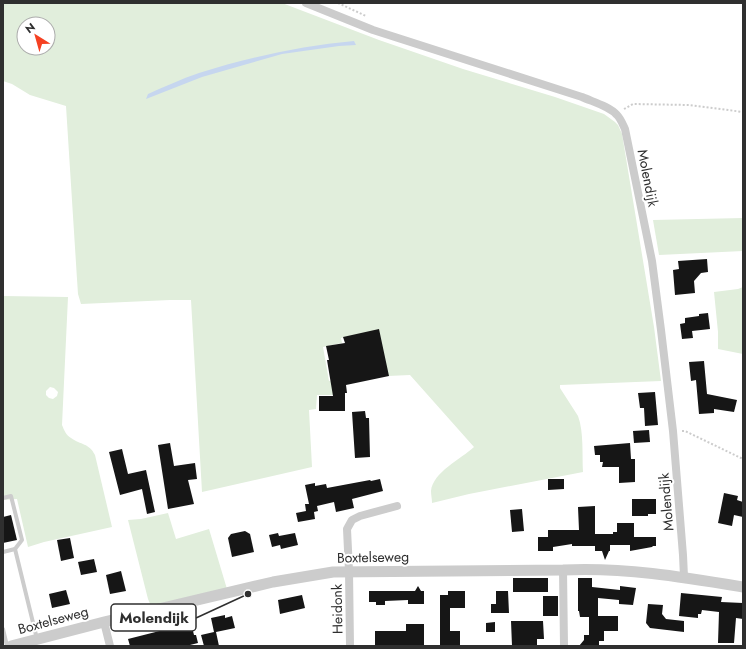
<svg xmlns="http://www.w3.org/2000/svg" width="746" height="649" font-family="Jost,sans-serif">
	<style>
		.green { fill: #e1eedc; fill-rule: evenodd }
		.water { fill: #c6d6ef }
		.building { fill: #161616 }
		.lines { fill: none; stroke-linecap: round; stroke-linejoin: round }
		.path { stroke: #ccc; stroke-width: 2; stroke-dasharray: 2 2; stroke-linecap: butt }
		.service { stroke: #ccc; stroke-width: 4 }
		.minor { stroke: #ccc; stroke-width: 8 }
		.tertiary { stroke: #ccc; stroke-width: 11 }
		.labels { text-anchor: middle; dominant-baseline: central; stroke-width: 4; stroke-linejoin: round; paint-order: stroke }
		.street-label { font-size: 14px; fill: #2f2f2f; stroke: #fff }
		.leader { fill: none; stroke: #2f2f2f; stroke-width: 1.5 }
		.callout-dot { fill: #2f2f2f; stroke: #fff; stroke-width: 1.5 }
		.callout { fill: #fff; stroke: #2f2f2f; stroke-width: 1.5 }
		.callout-label { font-size: 15px; text-anchor: middle; font-weight: bold; fill: #2f2f2f }
	</style>
	<rect width="100%" height="100%" fill="#fff"/>
	<g class="green">
		<path d="M3,3H282L379,40L463,69L555,97L604,114L615,122L618,125L622,134L654,327L661,381L560,385V388L578,416C584,432 582,456 583,472L469,494L432,503C432,499 431,495 431,491C433,472 461,459 474,447L410,375L388,376L349,336L341,338L342,343L323,347L329,381L335,380L334,395H317L316,409L309,410L312,467L202,492L191,300H170L81,304L78,294L77,279L66,106L30,95L12,84L3,81ZM24,24H48V48H24Z"/>
		<path d="M743,218V251L659,255L653,220Z"/>
		<path d="M743,287V354L718,349V332L714,292L738,289Z"/>
		<path d="M3,296L68,297L62,425C64,430 66,435 71,438C81,445 89,443 95,455L112,527L44,542L28,547L17,499L3,500ZM50,387L54,388L58,392L57,396L53,399L49,398L46,395V391Z"/>
		<path d="M168,513L176,539L209,529L227,589L151,606L148,599L128,520L141,519Z"/>
	</g>
	<path class="water" d="M354,41L356,45L339,46L282,54L202,77L146,99L148,94C164,87 181,79 199,73C249,57 301,46 354,41Z"/>
	<g class="building">
		<path d="M707,259L708,272L701,273L694,281L695,293L675,295L673,270L679,269L678,261Z"/>
		<path d="M708,313L710,329L692,331L693,338L682,339L680,324L685,323V318L699,316V314Z"/>
		<path d="M379,329L389,376L346,385L347,393H345V411H319V396H333L327,360H329L326,346L345,343L343,337Z"/>
		<path d="M704,361L707,394L737,400L734,412L714,409V413L699,414L696,380L691,381L689,362Z"/>
		<path d="M655,392L658,425L645,426L644,408H640L638,393Z"/>
		<path d="M365,411L366,418H369L370,457L355,458L352,412Z"/>
		<path d="M649,430L650,442L634,443L633,431Z"/>
		<path d="M170,443L174,466L195,463L197,479L188,480L194,504L168,509L158,445Z"/>
		<path d="M630,443L631,459H635V482L619,483V467H602L603,462H600V455H595L594,446Z"/>
		<path d="M122,449L128,474L146,470L155,512L147,514L142,489L120,495L109,452Z"/>
		<path d="M380,479L383,491L352,499L354,508L336,512L334,502L317,506L318,511L314,512L315,519L298,522L296,513L306,511L305,504H309L305,485L315,483V486L326,484L327,488L370,480L371,481Z"/>
		<path d="M548,479H564V489L548,490Z"/>
		<path d="M724,493L738,496L737,500L743,502V517L734,515L732,526L718,523Z"/>
		<path d="M632,499H656V514H648V516H632Z"/>
		<path d="M595,506V534H613V532H617V523H634V537H656V546H653L652,547L630,551V545H610V551H609L605,560L602,551H595V546H572V544L553,547V551H538V537H548V530H579L578,507Z"/>
		<path d="M522,509L524,531L512,532L510,510Z"/>
		<path d="M11,515L17,540L3,543V517Z"/>
		<path d="M245,531L250,534L254,552L232,557L228,538L231,534Z"/>
		<path d="M278,533L279,536L295,533L298,545L281,549L280,545L272,547L269,535Z"/>
		<path d="M70,538L74,558L61,561L57,540Z"/>
		<path d="M94,559L97,572L81,575L78,562Z"/>
		<path d="M121,571L126,591L110,594L106,575Z"/>
		<rect x="513" y="578" width="35" height="14"/>
		<path d="M578,578H592V587L620,590V586L636,588L633,605L619,604V600L598,598V616H618V631H604V641H599V646H579L584,640V635H589V617H580L579,611H578Z"/>
		<path d="M418,586L421,591H424V604H408V600L385,601V605H376V602H369V591H415Z"/>
		<path d="M66,590L70,604L52,608L49,594Z"/>
		<path d="M448,591H465V608H450V631H460V646H440V595H448Z"/>
		<path d="M496,591H508L509,613H491V604H496Z"/>
		<path d="M681,593L722,597L721,602L743,603V619L736,618L734,643H718L719,612L702,610L701,614H698V618L679,616Z"/>
		<path d="M302,595L305,608L280,614L278,600Z"/>
		<rect x="543" y="596" width="15" height="20"/>
		<path d="M648,604L663,605L662,614L666,619L684,621V632L650,628L646,623Z"/>
		<path d="M225,615V618L232,616L235,628L216,632L219,646H204L201,635L214,632L211,618Z"/>
		<path d="M511,621H543L544,639H537V646H512Z"/>
		<path d="M495,622V632H486V623Z"/>
		<path d="M191,623L194,635H196L198,643L186,646H130L128,639Z"/>
		<path d="M406,624H424V646H375V631H406Z"/>
	</g>
	<g class="lines">
		<g class="path">
			<path d="M338,3L366,16"/>
			<path d="M624,109L633,104L689,105L743,112"/>
			<path d="M682,431H685L743,459"/>
		</g>
		<g class="service">
			<path d="M3,498L11,496L22,540L15,549"/>
			<path d="M3,552L15,549L37,639"/>
			<path d="M3,629L7,646"/>
		</g>
		<g class="minor">
			<path d="M306,3L373,30L582,97C593,102 609,106 617,115C621,119 623,125 625,129L652,261L661,330L673,431L683,555L684,577"/>
			<path d="M563,570L564,646"/>
			<path d="M104,622L110,646"/>
			<path d="M350,646L349,571L347,529L352,520L360,516L397,506"/>
		</g>
		<path class="tertiary" d="M11,646L104,622L273,582L333,572L563,570C624,567 683,577 743,587"/>
	</g>
	<g class="labels">
		<g class="street-label">
			<text transform="translate(648 178) rotate(79)">Molendijk</text>
			<text transform="translate(666 502) rotate(-95)">Molendijk</text>
			<text transform="translate(373 557) rotate(-1)">Boxtelseweg</text>
			<text transform="translate(337 609) rotate(-91)">Heidonk</text>
			<text transform="translate(53 620) rotate(-15)">Boxtelseweg</text>
		</g>
	</g>
	<path class="leader" d="M248 594L196 618"/>
	<circle class="callout-dot" cx="248" cy="594" r="4"/>
	<rect class="callout" x="111" y="604" width="85" height="27" rx="4"/>
	<g class="callout-label">
		<text x="154" y="623">Molendijk</text>
	</g>
	<rect width="746" height="649" fill="none" stroke="#2f2f2f" stroke-width="8"/>
	<g transform="translate(36 36) rotate(323)"><circle r="19" fill="#ffffff" stroke="#acacac"/>
	<path d="M0-3L7 15L0 10L-7 15Z" fill="#f54122"/>
	<text y="-6" font-size="11" font-weight="bold" text-anchor="middle" fill="#2f2f2f">N</text>
	</g>
</svg>
